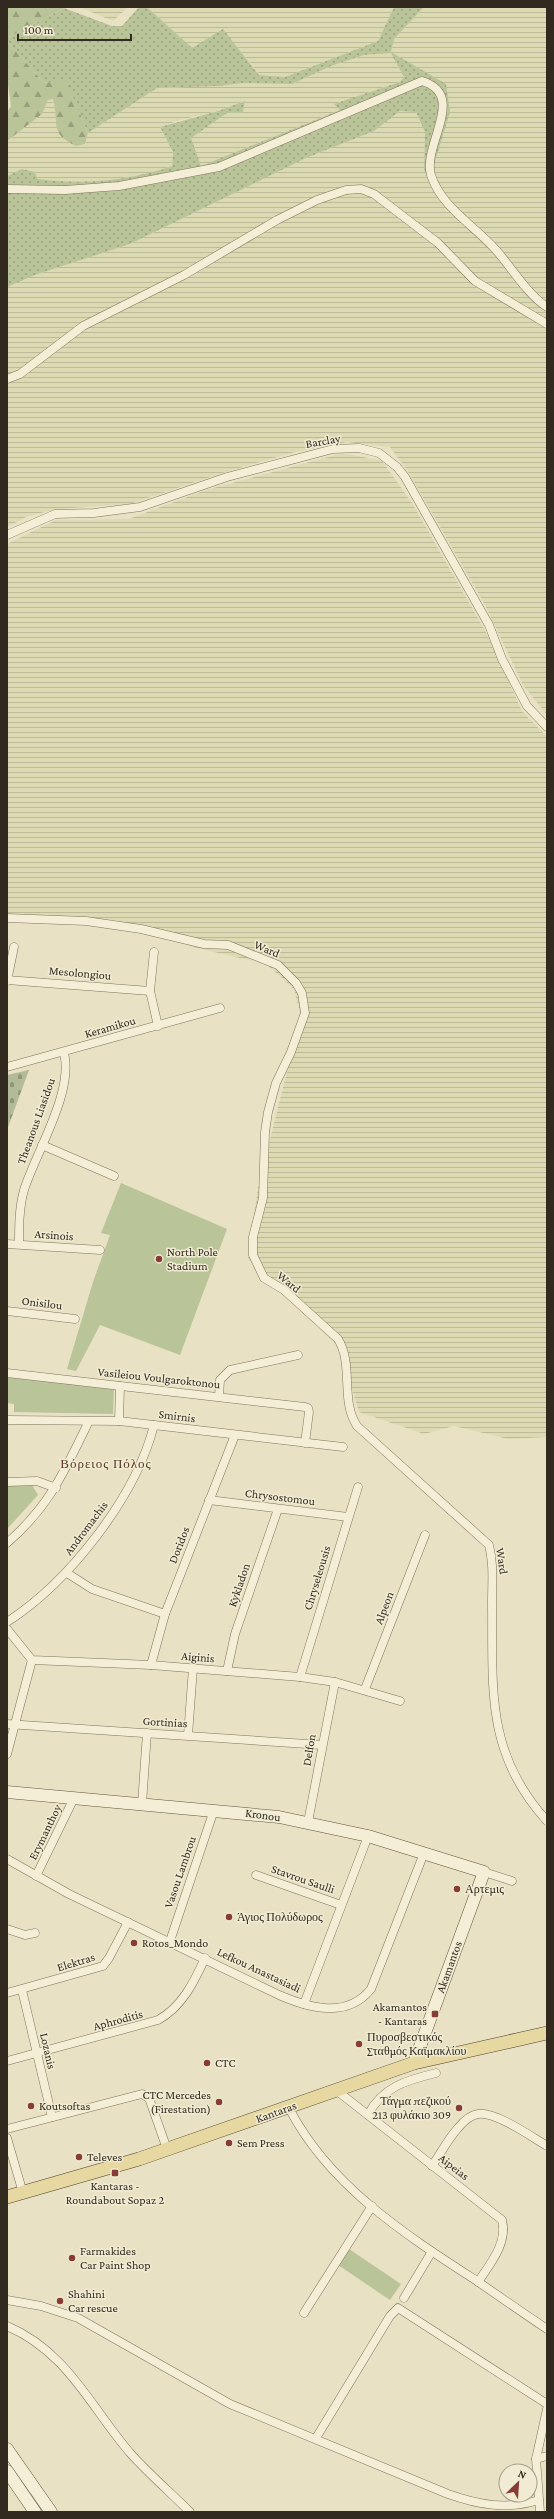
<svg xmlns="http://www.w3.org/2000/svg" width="554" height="2519" font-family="'Crimson Pro',serif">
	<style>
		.farmland { fill: url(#farmland-rules) }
		.grass { fill: url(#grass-dots) }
		.forest { fill: url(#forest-firs) }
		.cemetery { fill: url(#cemetery-stones) }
		.park { fill: #bac499 }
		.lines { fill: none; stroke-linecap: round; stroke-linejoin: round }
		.street-casing { stroke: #80735d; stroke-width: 9 }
		.secondary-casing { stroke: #625440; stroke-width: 13 }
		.primary-casing { stroke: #4e4130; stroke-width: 14 }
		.street { stroke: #f4eed6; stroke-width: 8 }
		.secondary { stroke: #f4eed6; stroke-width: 12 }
		.primary { stroke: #e6d8a0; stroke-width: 13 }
		.poi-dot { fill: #873d35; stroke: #f0ebd2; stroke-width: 1.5 }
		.labels { text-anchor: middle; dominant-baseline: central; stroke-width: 3; stroke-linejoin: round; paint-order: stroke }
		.street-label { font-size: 12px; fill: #322a1f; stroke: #f0ebd2 }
		.poi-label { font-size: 12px; fill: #322a1f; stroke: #f0ebd2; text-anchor: start }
		.neighbourhood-label { font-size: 13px; letter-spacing: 1px; fill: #593524; stroke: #f0ebd2 }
	</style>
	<defs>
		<pattern id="farmland-rules" width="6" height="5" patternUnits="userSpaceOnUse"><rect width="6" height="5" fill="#dcdab2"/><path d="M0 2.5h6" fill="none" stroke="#bdbb99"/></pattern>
		<pattern id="grass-dots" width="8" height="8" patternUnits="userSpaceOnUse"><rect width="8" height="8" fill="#bac499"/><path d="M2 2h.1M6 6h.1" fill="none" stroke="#989f7c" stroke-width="1.8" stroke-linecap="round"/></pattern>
		<pattern id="forest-firs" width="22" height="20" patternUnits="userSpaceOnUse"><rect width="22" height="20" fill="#bac499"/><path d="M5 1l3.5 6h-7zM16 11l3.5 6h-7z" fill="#989f7c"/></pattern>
		<pattern id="cemetery-stones" width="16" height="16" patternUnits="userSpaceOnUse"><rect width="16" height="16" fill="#b2ba98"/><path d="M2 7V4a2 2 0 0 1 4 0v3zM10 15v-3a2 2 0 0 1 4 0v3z" fill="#91977b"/></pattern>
	</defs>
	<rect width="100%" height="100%" fill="#e8e1c4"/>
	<g class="farmland">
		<path d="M79,7H128L113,21Z"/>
		<path d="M147,7H394L378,41L285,77L260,75L223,30L192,48Z"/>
		<path d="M424,7H547V715L523,685L485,605L409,473L390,447L347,442L295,452L222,473L130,504L57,509L28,516L7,527V287L35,275L130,244L306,158L374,131L400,111L415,110L425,132L424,169L443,86L392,53L404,77L400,82L335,104L340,110L201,166L190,138L227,113H243L245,101L218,111L180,120L160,127L173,152L172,166L153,173L99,182H61L38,179L35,172L23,169L7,176V141L41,114L48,100L53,99L55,108L85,144L88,133L157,88L219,86L243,83L292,84L331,66L364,55L391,53L394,39Z"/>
		<path d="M343,453L382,461L412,503L487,634L522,711L547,737V1437L508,1439L454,1426L424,1434L359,1412L340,1348L248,1259L258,1187L301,1016L294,989L266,964L193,947L116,920L7,917V544L56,520L129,519L206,490Z"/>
	</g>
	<path class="grass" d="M139,7H147L192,48L223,29L259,75L285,77L378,41L394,7H424L394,39L391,52L446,84L450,112L429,181L424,169L425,132L416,112L400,111L374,131L306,158L130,244L35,275L7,287V176L22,169L35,172L38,179C83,185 129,181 172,166L173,152L160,127L218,111L245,101L243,113H227L191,138L201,166L340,110L334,104L400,82L404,77L391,53L364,55L331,66L292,84L243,83L219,86L157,88L88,133L66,81L44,83L7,41V38L64,8L112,26H122Z"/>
	<g class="forest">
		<path d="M7,7H57L64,8L7,38Z"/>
		<path d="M7,41L44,83L66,80L88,133L85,144L76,146C48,132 60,125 53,99L48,100L42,114L7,141V112L11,106L7,78Z"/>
	</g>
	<path class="cemetery" d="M29,1070L7,1130V1075Z"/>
	<g class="park">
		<path d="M121,1183L227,1229L180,1355L100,1325L76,1371L67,1369L93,1282L110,1235L101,1233Z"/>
		<path d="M7,1376L114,1388L113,1414L14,1412V1404L7,1403Z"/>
		<path d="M7,1485H32L38,1495L7,1529Z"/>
		<path d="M349,2249L401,2284L390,2300L338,2265Z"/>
	</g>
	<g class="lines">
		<g class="street-casing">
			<g id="street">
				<path d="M7,189L65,190L119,186L219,167L422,81C468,95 422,145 431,175C441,207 475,226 496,250C512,268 527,294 547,307"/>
				<path d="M7,379L20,374L83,326L184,275L277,220L317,200L346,190L361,189L374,194L438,243L475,281L547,324"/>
				<path d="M7,535L55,514L94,513L140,507L227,477L333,449L359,448L379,453L397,467L405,477L489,625L502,659L527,706L547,727"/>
				<path d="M7,918L86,921L141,929L204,944L228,945L278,965L296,983L302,993L305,1013L291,1052L276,1083L268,1112L265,1132L263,1198L253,1237V1255L264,1278L284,1290L338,1339C354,1365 340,1400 357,1426L489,1545C494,1565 492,1583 492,1603C493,1688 485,1753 547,1821"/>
				<path d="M154,952L150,991L158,1026"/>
				<path d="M7,980L150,991"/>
				<path d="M7,981L14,947"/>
				<path d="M7,1067L220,1008"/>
				<path d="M42,1145L114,1176"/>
				<path d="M7,1244L100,1250"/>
				<path d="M19,1244C19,1226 19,1208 24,1190C36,1152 74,1092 64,1053"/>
				<path d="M7,1311L75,1319"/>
				<path d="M7,1373L305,1407L308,1408L309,1412L305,1443"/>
				<path d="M219,1397L220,1380L230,1370L298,1355"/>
				<path d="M7,1420L119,1421L343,1447"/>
				<path d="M119,1421L120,1386"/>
				<path d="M7,1482L37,1481L56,1488"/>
				<path d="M209,1500L348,1517"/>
				<path d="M7,1543C50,1506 65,1470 89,1421"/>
				<path d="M67,1573L92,1589L165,1614"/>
				<path d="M7,1622C69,1582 136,1497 154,1425"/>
				<path d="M7,1629L32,1660L151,1665L300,1677L335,1682L400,1701"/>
				<path d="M151,1665L165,1614L235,1435"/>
				<path d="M227,1671L235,1634L278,1509"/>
				<path d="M300,1677L358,1487"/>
				<path d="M365,1689L425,1535"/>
				<path d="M7,1724L322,1745"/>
				<path d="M188,1735L193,1668"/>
				<path d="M7,1754L32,1660"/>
				<path d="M142,1804L147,1733"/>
				<path d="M308,1822L335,1682"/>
				<path d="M7,1859L69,1894L279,1995C309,2008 347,2019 371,1989L424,1853"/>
				<path d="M484,1872L512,1881"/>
				<path d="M256,1875L341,1905"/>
				<path d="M36,1876L74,1798"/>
				<path d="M7,1929L25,1935L35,1933"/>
				<path d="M170,1941L214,1810"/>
				<path d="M22,1990L52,2117"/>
				<path d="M7,1993L103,1966L109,1958L128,1922"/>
				<path d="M304,2004L368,1836"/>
				<path d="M7,2061L158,2020C182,2007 194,1982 205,1958"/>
				<path d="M336,2090L502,2220C508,2243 490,2264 478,2282"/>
				<path d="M289,2108C329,2186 406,2235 477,2281C500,2297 523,2313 547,2329"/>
				<path d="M368,2115C382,2087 407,2080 436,2073"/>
				<path d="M7,2129L142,2094L149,2098L167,2149"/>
				<path d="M7,2138L23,2193"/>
				<path d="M432,2166C441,2153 448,2139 458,2128C463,2122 471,2115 478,2114C495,2111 532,2137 547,2146"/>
				<path d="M404,2298L431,2253"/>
				<path d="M7,2300L41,2306L78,2318L230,2404L448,2494C479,2505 507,2510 539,2500"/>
				<path d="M304,2313L372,2206"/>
				<path d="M7,2326C68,2352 91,2408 131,2454C149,2474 171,2493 190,2512"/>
				<path d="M316,2438L390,2316L398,2308L547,2404"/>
				<path d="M536,2459L547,2456"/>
				<path d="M540,2512L536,2459L547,2409"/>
			</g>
		</g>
		<g class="secondary-casing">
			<g id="secondary">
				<path d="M7,1792L279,1817L368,1836L484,1872L414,2063"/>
				<path d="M7,2449L51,2512"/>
				<path d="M7,2471L35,2512"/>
			</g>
		</g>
		<g class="primary-casing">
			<path id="primary" d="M7,2197L139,2159L414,2063L547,2033"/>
		</g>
		<use href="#street" class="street"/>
		<use href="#secondary" class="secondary"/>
		<use href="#primary" class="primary"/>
	</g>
	<g class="poi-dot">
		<circle cx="159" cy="1259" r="4"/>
		<circle cx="457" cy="1889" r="4"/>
		<circle cx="229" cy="1917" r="4"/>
		<circle cx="134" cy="1943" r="4"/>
		<rect x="431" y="2010" width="8" height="8" rx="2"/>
		<circle cx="359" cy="2044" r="4"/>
		<circle cx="207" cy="2063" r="4"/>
		<circle cx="219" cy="2102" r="4"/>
		<circle cx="31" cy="2106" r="4"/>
		<circle cx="459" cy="2108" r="4"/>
		<circle cx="229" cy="2143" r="4"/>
		<circle cx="79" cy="2157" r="4"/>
		<rect x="111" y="2169" width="8" height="8" rx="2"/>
		<circle cx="72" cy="2258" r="4"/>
		<circle cx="60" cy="2301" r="4"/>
	</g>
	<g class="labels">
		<g class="street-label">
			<text transform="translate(323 441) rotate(-10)">Barclay</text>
			<text transform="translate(267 949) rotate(23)">Ward</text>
			<text transform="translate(80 973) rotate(5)">Mesolongiou</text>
			<text transform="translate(110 1027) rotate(-16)">Keramikou</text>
			<text transform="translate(36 1121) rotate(-70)">Theanous Liasidou</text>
			<text transform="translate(54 1235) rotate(4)">Arsinois</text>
			<text transform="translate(289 1282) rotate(39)">Ward</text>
			<text transform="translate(42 1303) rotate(7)">Onisilou</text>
			<text transform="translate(159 1378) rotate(6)">Vasileiou Voulgaroktonou</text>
			<text transform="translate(177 1416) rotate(7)">Smirnis</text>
			<text transform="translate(280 1497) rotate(7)">Chrysostomou</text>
			<text transform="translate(86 1528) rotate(-53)">Andromachis</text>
			<text transform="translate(179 1545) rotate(-69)">Doridos</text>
			<text transform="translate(502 1561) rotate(81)">Ward</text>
			<text transform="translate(317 1578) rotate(-73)">Chryseleousis</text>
			<text transform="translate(239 1585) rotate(-71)">Kykladon</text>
			<text transform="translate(384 1608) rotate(-69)">Alpeon</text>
			<text transform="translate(198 1657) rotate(5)">Aiginis</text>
			<text transform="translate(165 1722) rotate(3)">Gortinias</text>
			<text transform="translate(309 1750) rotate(-80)">Delfon</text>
			<text transform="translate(263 1815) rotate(8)">Kronou</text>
			<text transform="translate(45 1832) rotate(-64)">Erymanthoy</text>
			<text transform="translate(180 1872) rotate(-71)">Vasou Lambrou</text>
			<text transform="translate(303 1879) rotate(19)">Stavrou Saulli</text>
			<text transform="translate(76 1962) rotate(-17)">Elektras</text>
			<text transform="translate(449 1967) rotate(-70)">Akamantos</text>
			<text transform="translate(259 1970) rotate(25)">Lefkou Anastasiadi</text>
			<text transform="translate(118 2020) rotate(-15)">Aphroditis</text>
			<text transform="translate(48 2051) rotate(77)">Lozanis</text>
			<text transform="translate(276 2112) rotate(-20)">Kantaras</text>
			<text transform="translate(454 2167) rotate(38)">Aipeias</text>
		</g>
		<g class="poi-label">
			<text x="167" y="1252">North Pole<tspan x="167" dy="14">Stadium</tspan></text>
			<text x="465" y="1889">Αρτεμις</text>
			<text x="237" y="1917">Άγιος Πολύδωρος</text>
			<text x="142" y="1943">Rotos_Mondo</text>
			<text x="427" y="2007" text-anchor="end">Akamantos<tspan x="427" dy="14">- Kantaras</tspan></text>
			<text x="367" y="2037">Πυροσβεστικός<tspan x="367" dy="14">Σταθμός Καϊμακλίου</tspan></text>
			<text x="215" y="2063">CTC</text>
			<text x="211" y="2095" text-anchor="end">CTC Mercedes<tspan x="211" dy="14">(Firestation)</tspan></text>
			<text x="451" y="2101" text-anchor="end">Τάγμα πεζικού<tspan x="451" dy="14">213 φυλάκιο 309</tspan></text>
			<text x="39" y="2106">Koutsoftas</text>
			<text x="237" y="2143">Sem Press</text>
			<text x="87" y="2157">Televes</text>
			<text x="115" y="2186" text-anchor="middle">Kantaras -<tspan x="115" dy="14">Roundabout Sopaz 2</tspan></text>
			<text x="80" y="2251">Farmakides<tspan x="80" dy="14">Car Paint Shop</tspan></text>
			<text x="68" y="2294">Shahini<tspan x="68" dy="14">Car rescue</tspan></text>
		</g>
		<g class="neighbourhood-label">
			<text x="106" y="1463">Βόρειος Πόλος</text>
		</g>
	</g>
	<rect width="554" height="2519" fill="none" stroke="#322a1f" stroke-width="16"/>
	<g transform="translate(518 2483) rotate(25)"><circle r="19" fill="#f0ebd2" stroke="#a49e8a"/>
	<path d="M0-3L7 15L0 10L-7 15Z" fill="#873d35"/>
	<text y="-6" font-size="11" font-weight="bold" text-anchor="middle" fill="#322a1f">N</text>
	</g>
	<path d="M18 34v6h113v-6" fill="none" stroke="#322a1f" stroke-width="2"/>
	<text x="24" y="34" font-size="12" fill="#322a1f" stroke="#f0ebd2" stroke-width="3" paint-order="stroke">100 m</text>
</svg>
